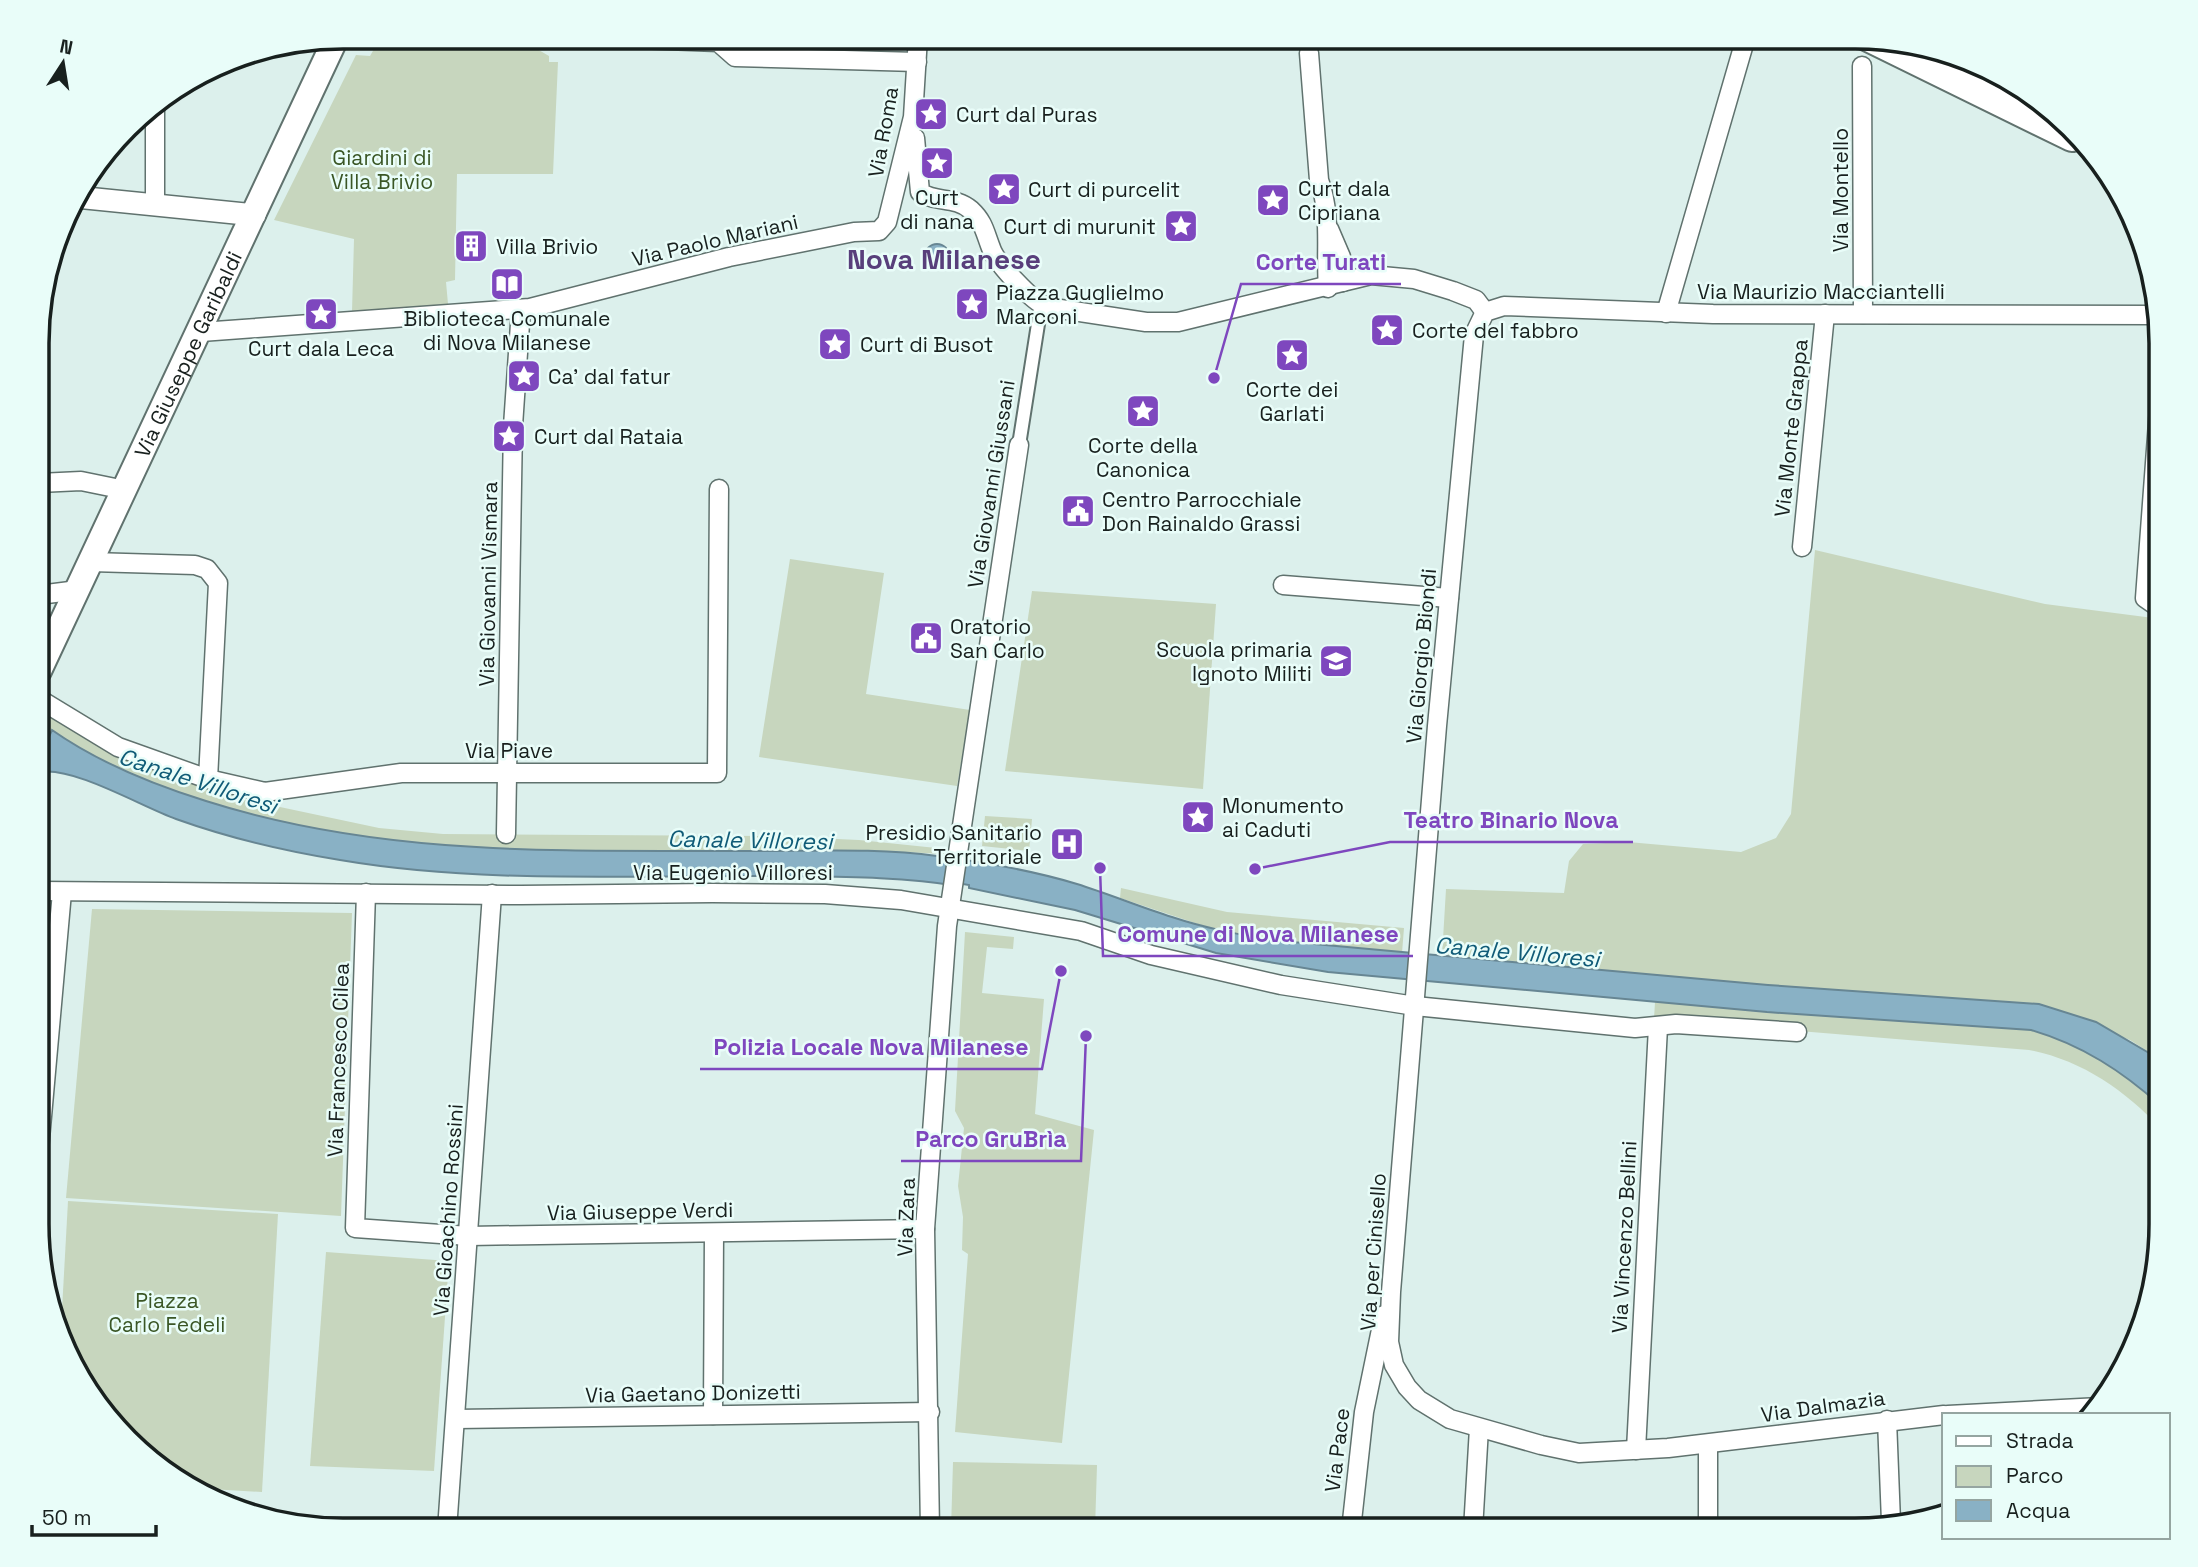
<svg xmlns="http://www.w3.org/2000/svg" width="2198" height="1567" font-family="'Space Grotesk',sans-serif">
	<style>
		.green { fill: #c7d6be }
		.water { fill: #89b1c5; stroke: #678693; stroke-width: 2 }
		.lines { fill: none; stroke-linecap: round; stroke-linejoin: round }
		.pedestrian-casing { stroke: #60726e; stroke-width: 16 }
		.minor-casing { stroke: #60726e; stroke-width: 21 }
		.tertiary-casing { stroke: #60726e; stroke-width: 24 }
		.secondary-casing { stroke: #60726e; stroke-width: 28 }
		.primary-casing { stroke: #60726e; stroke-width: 32 }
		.pedestrian { stroke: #fff; stroke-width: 12 }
		.minor { stroke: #fff; stroke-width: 18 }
		.tertiary { stroke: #fff; stroke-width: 21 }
		.secondary { stroke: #fff; stroke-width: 24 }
		.primary { stroke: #fff; stroke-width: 28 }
		.labels { text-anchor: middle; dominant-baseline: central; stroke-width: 5; stroke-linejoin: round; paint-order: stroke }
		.poi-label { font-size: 21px; fill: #18201e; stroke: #e9fdf9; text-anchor: start }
		.street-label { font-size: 21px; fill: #18201e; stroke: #e9fdf9 }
		.park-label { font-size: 21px; fill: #3a5625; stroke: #e9fdf9 }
		.water-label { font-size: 23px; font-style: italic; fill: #105b77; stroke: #e9fdf9 }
		.district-label { font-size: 28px; font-weight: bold; fill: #583f7b; stroke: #e9fdf9 }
		.rim { fill: none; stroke: #18201e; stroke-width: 3.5 }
		.leader { fill: none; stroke: #7e47be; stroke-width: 2.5 }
		.callout-dot { fill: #7e47be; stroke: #e9fdf9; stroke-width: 2.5 }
		.callout-label { font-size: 23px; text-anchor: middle; font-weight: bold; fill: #7e47be; stroke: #e9fdf9; stroke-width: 5; stroke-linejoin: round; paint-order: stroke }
	</style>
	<rect width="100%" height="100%" fill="#dcf0ec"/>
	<g class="green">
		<path d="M381,37H531L537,49L549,56V62H558L553,174H457L455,280L446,282L448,304L352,312L354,239L274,220L356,55L370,56Z"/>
		<path d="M1815,550L2045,604L2161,619V1060L2130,1040L2039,1004L1768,985L1442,956L1446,889L1564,893L1569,861L1583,844L1628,842L1741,852L1776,838L1791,814Z"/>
		<path d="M790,559L884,573L866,694L970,710L957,786L759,757Z"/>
		<path d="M1032,591L1216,604L1203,789L1005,771Z"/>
		<path d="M45,714L130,760L242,799L379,828L443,834L771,836L859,840L946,849L945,854C701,840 445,878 206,801C151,784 99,763 53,731L49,737L39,732Z"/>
		<path d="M985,816L1032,819L1029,851L982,846Z"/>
		<path d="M1121,888L1227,912L1404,928L1402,953L1331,948L1219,931L1120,898Z"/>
		<path d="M92,909L352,913L341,1216L66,1198Z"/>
		<path d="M965,932L1014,937L1013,949L987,947L982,993L1044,999L1035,1114L1094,1130L1062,1443L955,1432L968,1254L962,1250L963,1217L958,1186L964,1128L955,1111Z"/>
		<path d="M1655,1002L2031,1030C2082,1045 2122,1070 2161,1106V1129C2125,1090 2081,1060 2029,1050L1654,1019Z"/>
		<path d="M68,1201L278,1214L262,1492L193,1488L156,1467L78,1377L61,1328Z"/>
		<path d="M326,1252L449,1261L434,1471L310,1466Z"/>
		<path d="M953,1462L1097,1465L1095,1530H951Z"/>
	</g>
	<g class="water">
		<circle cx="937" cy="256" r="12"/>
		<path d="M52,730C99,763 151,784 206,801C388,859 573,850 761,851C819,851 879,848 937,856C983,862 1031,870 1077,884C1109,894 1140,907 1172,917C1205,928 1237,934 1270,940L1768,985L2039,1004L2096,1022L2161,1060V1106C2122,1071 2082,1045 2031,1030L1767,1012L1328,972L1216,953L1075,910L969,888V885L963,884L958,886C899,876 832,877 769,876C627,875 481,884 340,860C284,851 229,838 176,819C142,807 75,767 41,772L39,732L49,737Z"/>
	</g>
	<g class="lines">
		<g class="pedestrian-casing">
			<path id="pedestrian" d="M1019,445L1041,305"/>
		</g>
		<g class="minor-casing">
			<g id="minor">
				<path d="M586,37L718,42L735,57L917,62"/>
				<path d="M1309,53L1319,180C1332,216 1325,250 1328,288"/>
				<path d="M1862,66L1863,314"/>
				<path d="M155,104V204"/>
				<path d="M915,138L920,192C935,203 955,196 971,210C984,222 985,233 991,248C996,263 1033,302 1047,307L1146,322H1178L1371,275L1414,279L1453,291L1476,300L1485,312"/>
				<path d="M1329,229L1341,257L1343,282"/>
				<path d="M1666,313L1746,37"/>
				<path d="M201,332L530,308L729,257L854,232L879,231L887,222L913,117L918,37"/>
				<path d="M2161,382L2145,598L2161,609"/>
				<path d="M39,483L81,481L125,490"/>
				<path d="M1802,547L1825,314"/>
				<path d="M91,562L195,565L207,569L218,583L208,779"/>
				<path d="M1283,585L1449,598"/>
				<path d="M39,595L78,590"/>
				<path d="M39,699L118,747L208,779L265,792L401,773H717L719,489"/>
				<path d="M506,834L513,426L521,309"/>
				<path d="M39,891L521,895L712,893L825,894L901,900L1081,931L1151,955L1281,985L1415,1006L1635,1028L1676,1024L1797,1032"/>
				<path d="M366,893L355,1228L469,1236L925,1229"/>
				<path d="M39,1150L62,892"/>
				<path d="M713,1415L714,1233"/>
				<path d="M1944,1415L1668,1448L1579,1453L1541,1445L1450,1419L1419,1400L1407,1387L1394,1365L1389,1342L1391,1292L1437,726L1474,335L1485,312L1504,306L1713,314L2158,315"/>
				<path d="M1948,1415L2100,1407"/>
				<path d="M456,1419L930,1412"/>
				<path d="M1887,1420L1891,1522"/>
				<path d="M1708,1444V1530"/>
				<path d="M1636,1450L1658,1027"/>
				<path d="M447,1530L492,894"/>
				<path d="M930,1530L925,1229L947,926L1019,445"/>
				<path d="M1351,1530L1364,1412L1384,1315"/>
				<path d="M1473,1530L1479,1428"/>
			</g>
		</g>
		<g class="tertiary-casing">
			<path id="tertiary" d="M76,197L255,215"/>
		</g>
		<g class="secondary-casing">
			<g id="secondary">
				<path id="s1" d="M39,671L336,38"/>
			</g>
		</g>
		<g class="primary-casing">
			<path id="primary" d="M1868,37L2072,137"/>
		</g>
		<use href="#pedestrian" class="pedestrian"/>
		<use href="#minor" class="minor"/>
		<use href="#tertiary" class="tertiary"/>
		<use href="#secondary" class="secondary"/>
		<use href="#primary" class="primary"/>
	</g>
	<defs>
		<g id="sight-square" transform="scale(1.75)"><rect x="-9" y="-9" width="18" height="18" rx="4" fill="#7e47be" stroke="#e9fdf9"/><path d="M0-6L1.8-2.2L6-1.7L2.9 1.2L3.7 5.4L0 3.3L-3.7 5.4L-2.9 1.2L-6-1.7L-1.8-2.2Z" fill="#fff"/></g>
		<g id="building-square" transform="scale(1.75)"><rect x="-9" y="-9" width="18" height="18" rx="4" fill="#7e47be" stroke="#e9fdf9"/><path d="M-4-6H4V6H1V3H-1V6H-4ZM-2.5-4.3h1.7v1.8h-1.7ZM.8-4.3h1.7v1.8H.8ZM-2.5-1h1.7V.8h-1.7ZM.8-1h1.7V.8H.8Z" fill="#fff"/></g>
		<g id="library-square" transform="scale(1.75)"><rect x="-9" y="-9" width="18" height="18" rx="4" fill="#7e47be" stroke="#e9fdf9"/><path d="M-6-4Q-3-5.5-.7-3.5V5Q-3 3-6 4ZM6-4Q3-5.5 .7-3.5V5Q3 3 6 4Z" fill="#fff"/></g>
		<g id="civic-square" transform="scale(1.75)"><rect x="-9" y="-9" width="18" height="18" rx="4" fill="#7e47be" stroke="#e9fdf9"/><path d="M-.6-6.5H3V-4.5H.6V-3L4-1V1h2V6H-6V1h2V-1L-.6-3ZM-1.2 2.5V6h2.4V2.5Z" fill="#fff"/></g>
		<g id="school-square" transform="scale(1.75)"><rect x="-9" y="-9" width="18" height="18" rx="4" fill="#7e47be" stroke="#e9fdf9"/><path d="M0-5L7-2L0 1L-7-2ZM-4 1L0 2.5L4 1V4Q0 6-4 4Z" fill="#fff"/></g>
		<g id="hospital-square" transform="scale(1.75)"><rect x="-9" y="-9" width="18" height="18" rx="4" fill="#7e47be" stroke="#e9fdf9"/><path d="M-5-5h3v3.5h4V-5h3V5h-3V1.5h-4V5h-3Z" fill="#fff"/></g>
	</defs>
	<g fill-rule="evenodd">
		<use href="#sight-square" x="931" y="114"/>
		<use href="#sight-square" x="937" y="163"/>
		<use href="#sight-square" x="1004" y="189"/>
		<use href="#sight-square" x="1273" y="200"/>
		<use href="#sight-square" x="1181" y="226"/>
		<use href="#building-square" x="471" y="246"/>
		<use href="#library-square" x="507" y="284"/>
		<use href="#sight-square" x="972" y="304"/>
		<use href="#sight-square" x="321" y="314"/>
		<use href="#sight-square" x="1387" y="330"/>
		<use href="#sight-square" x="835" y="344"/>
		<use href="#sight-square" x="1292" y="355"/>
		<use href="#sight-square" x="524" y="376"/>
		<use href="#sight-square" x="1143" y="411"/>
		<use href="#sight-square" x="509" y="436"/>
		<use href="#civic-square" x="1078" y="511"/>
		<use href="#civic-square" x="926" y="638"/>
		<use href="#school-square" x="1336" y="661"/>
		<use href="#sight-square" x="1198" y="817"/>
		<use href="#hospital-square" x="1067" y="844"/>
	</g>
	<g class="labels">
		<g class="poi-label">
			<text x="956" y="114">Curt dal Puras</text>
			<text x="1298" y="188">Curt dala<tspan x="1298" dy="24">Cipriana</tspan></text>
			<text x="1028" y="189">Curt di purcelit</text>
			<text x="937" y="197" text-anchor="middle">Curt<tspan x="937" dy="24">di nana</tspan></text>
			<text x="1156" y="226" text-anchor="end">Curt di murunit</text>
			<text x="496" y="246">Villa Brivio</text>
			<text x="996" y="292">Piazza Guglielmo<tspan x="996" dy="24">Marconi</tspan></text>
			<text x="507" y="318" text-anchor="middle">Biblioteca Comunale<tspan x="507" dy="24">di Nova Milanese</tspan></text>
			<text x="1412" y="330">Corte del fabbro</text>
			<text x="860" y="344">Curt di Busot</text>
			<text x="321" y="348" text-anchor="middle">Curt dala Leca</text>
			<text x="548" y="376">Ca' dal fatur</text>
			<text x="1292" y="389" text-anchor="middle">Corte dei<tspan x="1292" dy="24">Garlati</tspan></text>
			<text x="534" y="436">Curt dal Rataia</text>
			<text x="1143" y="445" text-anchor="middle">Corte della<tspan x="1143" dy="24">Canonica</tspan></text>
			<text x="1102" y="499">Centro Parrocchiale<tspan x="1102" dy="24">Don Rainaldo Grassi</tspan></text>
			<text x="950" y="626">Oratorio<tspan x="950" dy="24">San Carlo</tspan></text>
			<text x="1312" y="649" text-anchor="end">Scuola primaria<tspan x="1312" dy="24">Ignoto Militi</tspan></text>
			<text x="1222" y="805">Monumento<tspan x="1222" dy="24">ai Caduti</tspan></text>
			<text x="1042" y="832" text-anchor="end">Presidio Sanitario<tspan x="1042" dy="24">Territoriale</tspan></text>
		</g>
		<g class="street-label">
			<text transform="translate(883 132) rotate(-80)">Via Roma</text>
			<text transform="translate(1840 190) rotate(-90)">Via Montello</text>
			<text transform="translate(715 240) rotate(-13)">Via Paolo Mariani</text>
			<text x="1821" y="291">Via Maurizio Macciantelli</text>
			<text stroke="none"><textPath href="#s1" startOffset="350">Via Giuseppe Garibaldi</textPath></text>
			<text transform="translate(1791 428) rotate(-84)">Via Monte Grappa</text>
			<text transform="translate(991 484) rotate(-81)">Via Giovanni Giussani</text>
			<text transform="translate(488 584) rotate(-89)">Via Giovanni Vismara</text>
			<text transform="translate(1421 656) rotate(-85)">Via Giorgio Biondi</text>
			<text x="509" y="750">Via Piave</text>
			<text x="733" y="872">Via Eugenio Villoresi</text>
			<text transform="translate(338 1060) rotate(-88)">Via Francesco Cilea</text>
			<text transform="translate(448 1210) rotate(-86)">Via Gioachino Rossini</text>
			<text transform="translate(640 1211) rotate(-1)">Via Giuseppe Verdi</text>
			<text transform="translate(906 1217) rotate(-88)">Via Zara</text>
			<text transform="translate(1624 1237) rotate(-87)">Via Vincenzo Bellini</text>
			<text transform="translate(1373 1252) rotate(-86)">Via per Cinisello</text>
			<text transform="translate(693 1393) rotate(-1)">Via Gaetano Donizetti</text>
			<text transform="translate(1823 1406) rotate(-8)">Via Dalmazia</text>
			<text transform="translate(1337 1450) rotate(-83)">Via Pace</text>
		</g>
		<g class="park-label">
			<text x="382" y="157">Giardini di<tspan x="382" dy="24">Villa Brivio</tspan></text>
			<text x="167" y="1300">Piazza<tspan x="167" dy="24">Carlo Fedeli</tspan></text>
		</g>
		<g class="water-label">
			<text transform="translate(198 781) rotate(18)">Canale Villoresi</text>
			<text transform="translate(750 840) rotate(1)">Canale Villoresi</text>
			<text transform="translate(1517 952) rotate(5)">Canale Villoresi</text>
		</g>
		<g class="district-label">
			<text x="944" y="259">Nova Milanese</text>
		</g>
	</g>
	<path d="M0 0H2198V1567H0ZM343 49H1855A294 294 0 0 1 2149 343V1224A294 294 0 0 1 1855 1518H343A294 294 0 0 1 49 1224V343A294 294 0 0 1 343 49Z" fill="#e9fdf9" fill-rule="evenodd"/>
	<path class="rim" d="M343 49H1855A294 294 0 0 1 2149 343V1224A294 294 0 0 1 1855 1518H343A294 294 0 0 1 49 1224V343A294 294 0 0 1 343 49Z"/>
	<path class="leader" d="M1214 378L1241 284H1401M1255 869L1390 842H1633M1100 868L1103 956H1413M1061 971L1042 1069H700M1086 1036L1081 1161H901"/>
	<g class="callout-dot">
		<circle cx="1214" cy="378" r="7"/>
		<circle cx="1255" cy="869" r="7"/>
		<circle cx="1100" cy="868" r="7"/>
		<circle cx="1061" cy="971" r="7"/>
		<circle cx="1086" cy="1036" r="7"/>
	</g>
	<g class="callout-label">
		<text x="1321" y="270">Corte Turati</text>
		<text x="1511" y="828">Teatro Binario Nova</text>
		<text x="1258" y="942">Comune di Nova Milanese</text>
		<text x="871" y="1055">Polizia Locale Nova Milanese</text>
		<text x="991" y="1147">Parco GruBrìa</text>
	</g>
	<rect x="1942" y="1413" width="228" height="126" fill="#e9fdf9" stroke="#95a5a1" stroke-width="2"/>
	<rect x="1956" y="1436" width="35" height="10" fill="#ffffff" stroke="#95a5a1" stroke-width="2"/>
	<text x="2006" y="1448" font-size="21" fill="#18201e">Strada</text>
	<rect x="1956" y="1466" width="35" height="21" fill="#c7d6be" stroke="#95a5a1" stroke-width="2"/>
	<text x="2006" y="1483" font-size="21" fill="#18201e">Parco</text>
	<rect x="1956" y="1500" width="35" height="21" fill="#89b1c5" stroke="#95a5a1" stroke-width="2"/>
	<text x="2006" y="1518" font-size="21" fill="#18201e">Acqua</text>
	<g transform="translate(63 63) rotate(12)" stroke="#e9fdf9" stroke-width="5" paint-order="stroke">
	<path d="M0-5L12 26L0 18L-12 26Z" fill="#18201e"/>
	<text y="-10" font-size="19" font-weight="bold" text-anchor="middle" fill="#18201e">N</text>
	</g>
	<path d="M32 1525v10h124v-10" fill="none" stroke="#18201e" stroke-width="3.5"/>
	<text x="42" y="1525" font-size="21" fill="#18201e" stroke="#e9fdf9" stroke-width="5" paint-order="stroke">50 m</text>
</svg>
